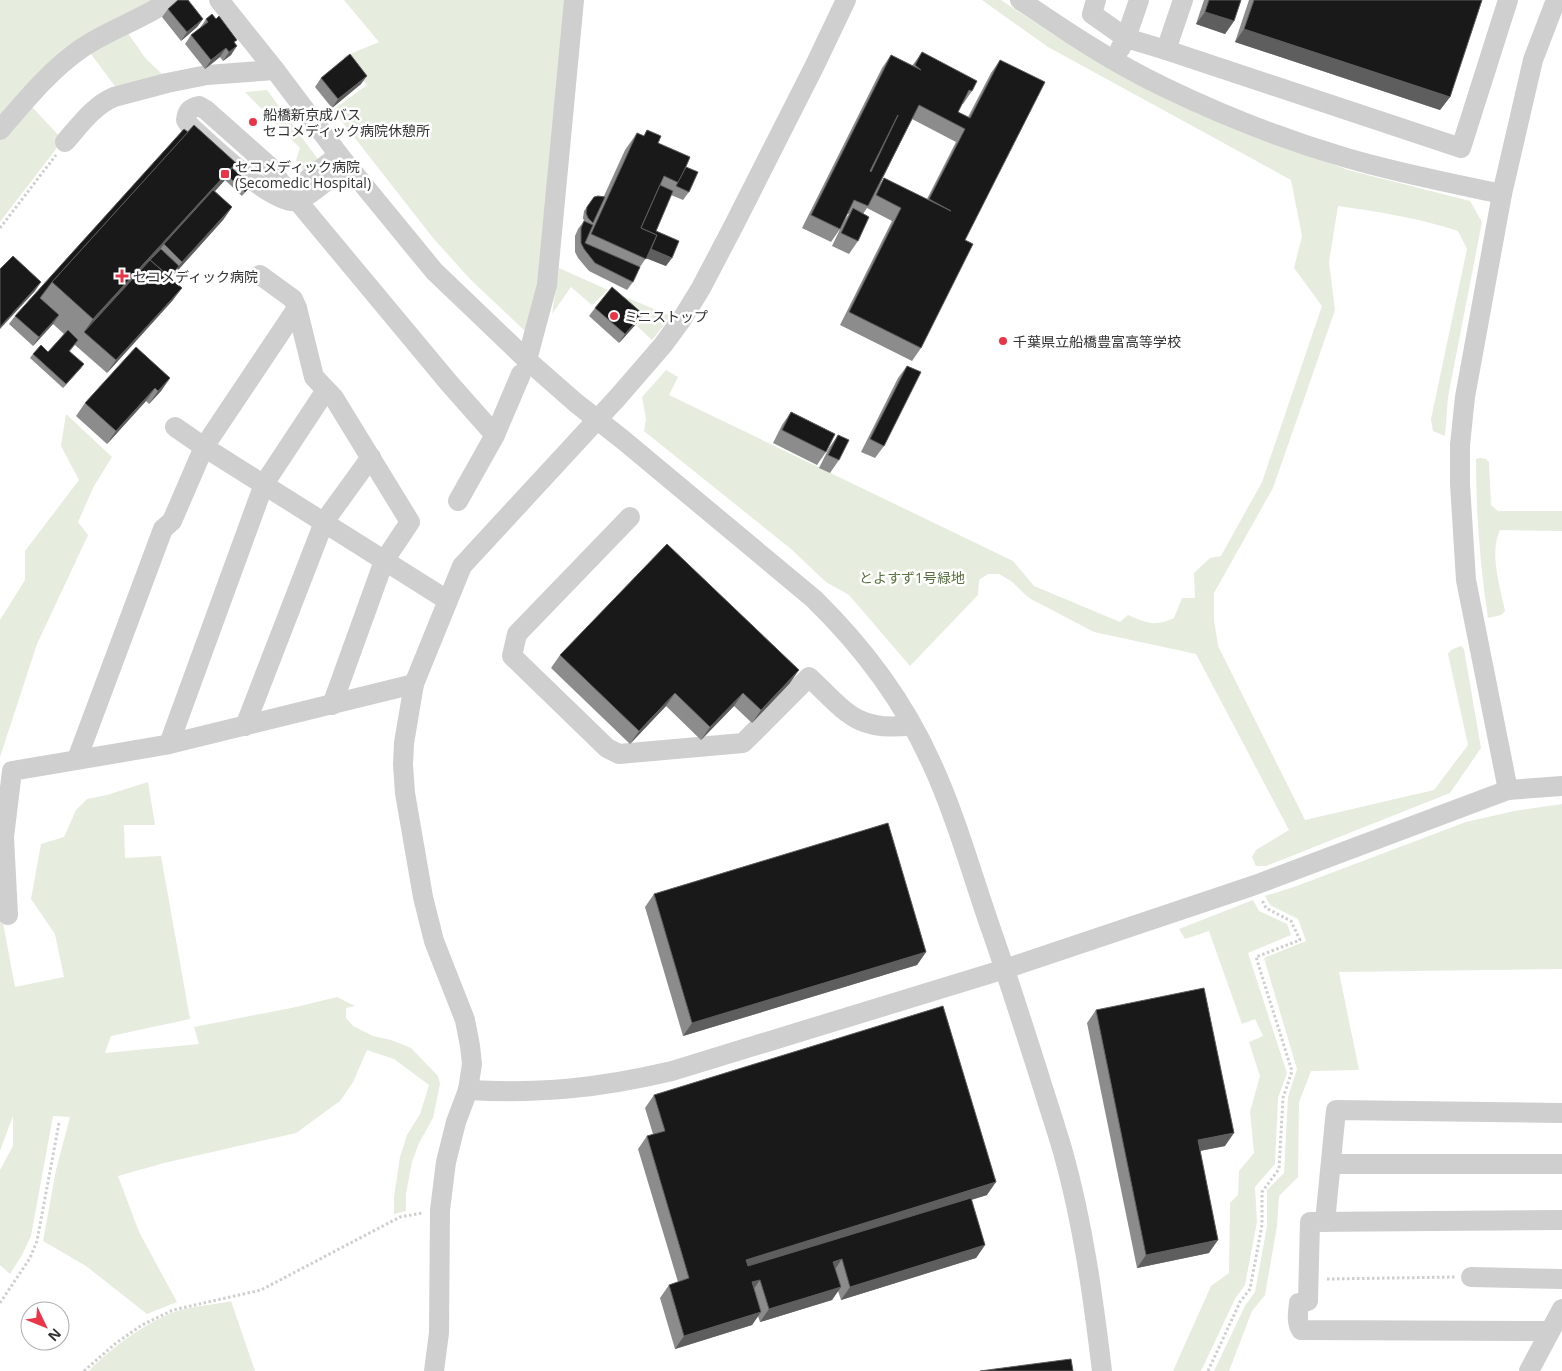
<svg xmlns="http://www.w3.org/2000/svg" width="1562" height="1371" font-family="'Open Sans','Noto Sans JP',sans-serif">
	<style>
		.green { fill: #e6ecde }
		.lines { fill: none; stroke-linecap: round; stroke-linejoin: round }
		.path { stroke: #cfcfcf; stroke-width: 3; stroke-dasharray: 2.5 2.5; stroke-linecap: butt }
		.minor { stroke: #cfcfcf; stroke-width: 20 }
		.wall { fill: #8c8c8c; fill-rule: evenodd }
		.shaded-wall { fill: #5e5e5e }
		.building { fill: #191919; stroke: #5e5e5e; fill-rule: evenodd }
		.poi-dot { fill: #e93548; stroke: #fff; stroke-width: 2 }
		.labels { text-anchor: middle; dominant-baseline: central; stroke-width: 5; stroke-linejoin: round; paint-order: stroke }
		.poi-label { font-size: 14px; fill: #323232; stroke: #fff; text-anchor: start }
		.park-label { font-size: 14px; fill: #57703e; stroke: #fff }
	</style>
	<rect width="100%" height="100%" fill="#fff"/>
	<g class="green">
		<path d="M0,0H159L0,124Z"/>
		<path d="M344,0H568L540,283L526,332L471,280L433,238L333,110L367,85L343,57L379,42Z"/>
		<path d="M982,0H1001L1054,35L1163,96L1348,170L1470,201L1482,222L1448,397L1445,436L1433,431L1431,419L1467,249L1458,231C1419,218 1379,212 1338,206L1329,262L1335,310L1273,488L1214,593V620L1218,646L1305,820L1434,790L1468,745L1448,654C1451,649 1455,648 1461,646L1464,649L1481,748L1450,793L1266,866H1256L1252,857L1256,850L1289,830L1196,654L1094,632L1029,598L1011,581L999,574H988L979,580L978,595L910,666L849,595L826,582L791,549L644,431L646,419L642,397L666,370L678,377L669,395L1013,561L1034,586L1120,622L1128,615C1147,623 1154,627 1174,618L1182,598H1195L1194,573L1210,558L1221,556L1262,482L1322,306L1294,268L1302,236L1291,180L1048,47Z"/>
		<path d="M127,32L146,59L162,74L120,93L88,50Z"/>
		<path d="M267,90L320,162L305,174L296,160L300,148L245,92Z"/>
		<path d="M32,107L63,140L0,222V137Z"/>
		<path d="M559,268L608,290L671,316L652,340L637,326L640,321L608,290L592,305L571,287L552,314Z"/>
		<path d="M66,414L112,457L94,486L78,522L88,535L37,644L0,757V620L25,580V551L79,480L61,446Z"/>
		<path d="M1480,458L1486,459L1489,462L1491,505L1498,511H1562V531L1500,530C1489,554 1500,586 1505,611L1501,615L1488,618C1480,565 1476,513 1476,459Z"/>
		<path d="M148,782L155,825H124L125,858L161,856L190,1019L111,1036L105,1053L199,1044L194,1027L296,1007L337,997L355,1006L346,1008V1018L353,1026L373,1036L391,1040L411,1048L438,1076L440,1084L433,1118L419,1143L412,1162L406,1194V1211L394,1214V1197L400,1157L407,1135L420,1114L429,1085L394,1059L367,1050L353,1082L340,1101L296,1133L164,1163L118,1176L139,1232L177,1302L147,1314L86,1266L43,1241L56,1170L70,1117L53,1116L31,1236L22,1255L10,1274L0,1265V1170L13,1146V1116L0,1151V894L1,912L15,987L64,977L55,934L31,899L41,844L64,837L76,810L87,799L107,795Z"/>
		<path d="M1562,804V969L1339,972L1359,1070L1311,1071L1299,1102L1298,1177L1279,1196L1277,1226L1265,1295L1252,1311L1229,1371H1214L1245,1306L1255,1292L1267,1226V1190L1284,1173L1288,1097L1297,1069L1264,958L1306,941L1298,919L1270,905L1265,896L1294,887L1466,822L1514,811Z"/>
		<path d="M1253,900L1259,911L1287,924L1291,935L1248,953L1287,1073L1278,1098L1275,1164L1255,1187L1257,1222L1245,1285L1235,1299L1201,1371H1173L1211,1286L1229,1273L1230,1203L1238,1195L1239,1171L1254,1153L1250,1112L1260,1076L1249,1042L1263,1036L1255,1019L1242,1024L1209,931L1185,939L1179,929Z"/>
		<path d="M231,1301L255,1371H89C109,1349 147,1322 174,1312C191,1306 214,1305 231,1301Z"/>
	</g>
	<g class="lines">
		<g class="path">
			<path d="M0,228L56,155"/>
			<path d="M1327,1279L1455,1277"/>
			<path d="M0,1303L30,1258L37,1241L59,1123"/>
			<path d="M84,1371L116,1343L142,1325L173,1310L261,1290L400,1217L422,1213"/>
			<path d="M1208,1371L1240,1302L1250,1289L1262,1225V1192L1279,1169L1283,1098L1292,1071L1256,957L1300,940L1291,921L1266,908L1262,900"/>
		</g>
		<g class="minor">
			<path d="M219,0L275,70L339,155L434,271L527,360L576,403L622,439L814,599C862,646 903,700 931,762C956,816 972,875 992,932C1008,978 1023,1025 1038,1072C1046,1098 1055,1125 1063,1152C1083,1223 1093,1297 1102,1371"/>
			<path d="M1020,0C1067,32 1115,64 1166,88C1224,116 1285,140 1347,158C1398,173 1450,183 1502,194"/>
			<path d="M1096,0L1092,14L1126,38L1166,50"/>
			<path d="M1183,0L1166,50L1461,148L1508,0"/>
			<path d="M1120,49L1126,38L1139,0"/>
			<path d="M0,130C25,101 50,70 82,48C110,29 143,19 170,0"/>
			<path d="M65,142C80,125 93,106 114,97L167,83L207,75L275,70"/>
			<path d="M339,155L298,187L289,190C281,186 275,173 269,166L206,110L199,106C190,108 187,111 186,120L190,126C209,143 272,205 296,201C306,200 336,172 347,165"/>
			<path d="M290,192L449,383L495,435"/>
			<path d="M260,275L293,299L297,308L314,377L334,398L410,522L384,561L332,705"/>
			<path d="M527,360L547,285L574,0"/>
			<path d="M175,427L204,447L447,600"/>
			<path d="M458,501L495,435L521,374"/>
			<path d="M630,517L517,634L512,656L607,748L619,754L743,743L809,677C845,711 857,733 912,725"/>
			<path d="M245,726L324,522L371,457"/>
			<path d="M169,744L264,484L326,390"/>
			<path d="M77,759L163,529L172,521L204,447L297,308"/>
			<path d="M1508,790L1466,580L1460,484V445L1465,397L1502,194L1533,60L1556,0"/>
			<path d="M8,915L4,837L12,771L165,745L414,684"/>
			<path d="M468,1090C541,1094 600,1088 672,1071L1005,969L1255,885L1508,790L1562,786"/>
			<path d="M1331,1164H1562"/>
			<path d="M1325,1222L1336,1110L1562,1113"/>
			<path d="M1471,1277L1562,1279"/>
			<path d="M1550,1331L1301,1330C1296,1322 1298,1312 1299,1303L1308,1301L1310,1222L1562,1220"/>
			<path d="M434,1371L439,1333L440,1210L446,1162L456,1122L468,1090L472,1064L470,1046L465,1020L434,941L423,897L405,793L403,765L404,743L414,684L462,566L618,397L663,345L682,319L701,288L734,225L815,65L846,0"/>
			<path d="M1529,1371L1562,1309"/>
		</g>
	</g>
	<g class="wall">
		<path d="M1204,0H1241L1234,21L1225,34L1196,24Z"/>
		<path d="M1249,0H1482L1450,97L1440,110L1235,42Z"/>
		<path d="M168,9L203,19L197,27L181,41L162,17Z"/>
		<path d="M206,19L235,43L231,55L223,61L220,57L205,69L185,44L191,35L200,28Z"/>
		<path d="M922,52L972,91L963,104H962L958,112L968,117L991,73L1000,60L965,240L921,348L912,361L840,325L892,221L867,208L863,214L858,241L849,254L832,246L844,221L849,214H847L840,229L831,242L802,228L882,68L891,55L912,66ZM912,119L956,142L927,199L884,178L880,184Z"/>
		<path d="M321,78L361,84L332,108L315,87Z"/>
		<path d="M647,130L658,143L686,167L689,192L683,200L671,195L656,231L666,266L646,258L640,267L633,282L627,290L589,271L578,258L575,252V236L578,229L584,221L583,218L584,211L594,197L604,196L625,150L637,133L644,136Z"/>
		<path d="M188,132L232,168L248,189L242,196L225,180L215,191L232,207L223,220L171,278L173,300L107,373L75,345L70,351L81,368L63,388L30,358L33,354L48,352L64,334L53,324L33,346L9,324L15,316Z"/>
		<path d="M595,308L637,323L619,343L589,316Z"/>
		<path d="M907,366L884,446L875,458L861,452L898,378Z"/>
		<path d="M170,378L161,391L149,404L146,401L107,444L76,416L85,403Z"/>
		<path d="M791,412L826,452L817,465L773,443L782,425Z"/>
		<path d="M838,435L839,460L830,473L819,468L829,448Z"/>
		<path d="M560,655L790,683L752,723L734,706L701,740L666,706L630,744L551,668Z"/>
		<path d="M654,894L926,952L917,965L683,1036L645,907Z"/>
		<path d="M1096,1010L1225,1146L1200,1151L1209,1253L1137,1268L1087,1023Z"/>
		<path d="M654,1095L987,1195L971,1200L985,1245L976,1258L841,1300L838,1291L832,1300L760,1322L758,1316L752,1325L675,1349L660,1298L669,1285L678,1282L638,1149L647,1136L653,1134L645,1108Z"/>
	</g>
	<g class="shaded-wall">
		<path d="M1205,12L1234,21L1225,34L1196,24Z"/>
		<path d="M203,19L197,27L181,41L187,32Z"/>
		<path d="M1244,29L1450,97L1440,110L1235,42Z"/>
		<path d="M237,46L231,55L223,61L229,52Z"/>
		<path d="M226,48L220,57L205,69L211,60Z"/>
		<path d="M367,76L361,84L332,108L338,99Z"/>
		<path d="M236,163L224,179L231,172L225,180L165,246L164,244L155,257L84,332L93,319Z"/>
		<path d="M232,207L223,220L160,290L166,281L182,262Z"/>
		<path d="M649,248L672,258L666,266L643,257Z"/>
		<path d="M41,282L35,291L0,329V327Z"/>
		<path d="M182,288L173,300L107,373L116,360Z"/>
		<path d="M643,314L637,323L619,343L625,334Z"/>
		<path d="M59,315L53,324L33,346L39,337Z"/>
		<path d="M84,364L81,368L63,388L66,384Z"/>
		<path d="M170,378L161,391L149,404L158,391Z"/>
		<path d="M155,388L146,401L107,444L116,431Z"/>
		<path d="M799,670L790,683L752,723L761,710Z"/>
		<path d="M675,693L666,706L630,744L639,731Z"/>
		<path d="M743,693L734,706L701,740L710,727Z"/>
		<path d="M926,952L917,965L683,1036L692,1023Z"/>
		<path d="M1234,1133L1225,1146L1189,1153L1198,1140Z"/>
		<path d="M996,1182L987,1195L737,1272L746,1260Z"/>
		<path d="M1218,1240L1209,1253L1137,1268L1146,1255Z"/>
		<path d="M985,1245L976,1258L841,1300L850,1287Z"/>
		<path d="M842,1259L833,1272V1262Z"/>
		<path d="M760,1280L751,1293L752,1282Z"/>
		<path d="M841,1287L832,1300L760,1322L769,1309Z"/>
		<path d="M761,1312L752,1325L675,1349L684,1336Z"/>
	</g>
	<g class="building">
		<path d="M178,0H188L203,19L187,32L168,9Z"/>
		<path d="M1209,0H1241L1234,21L1205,12Z"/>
		<path d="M1254,0H1482L1450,97L1244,29Z"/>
		<path d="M212,14L216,19L219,16L237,40L234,42L237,46L229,52L226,48L211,60L191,35L208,22L206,19Z"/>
		<path d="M922,52L977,81L972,91L969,90L958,112L970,118L1000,60L1045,82L965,240L973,244L921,348L849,312L901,208L876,195L884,178L951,211L929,199L965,129L919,105L868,206L854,200L840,229L811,215L891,55L921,70L915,65ZM898,115L871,172L870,171Z"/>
		<path d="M350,54L367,76L338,99L321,78Z"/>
		<path d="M194,125L236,163L93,319L52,282Z"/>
		<path d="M184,129L188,132L52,282L40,298L59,315L39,337L15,316Z"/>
		<path d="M647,130L661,136L658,143L690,157L679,183L664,176L641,228L657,235L646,259L591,234L637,133L644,136Z"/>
		<path d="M686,167L698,172L689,192L676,186Z"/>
		<path d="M232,168L251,185L245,192L228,176L231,172L230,171Z"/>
		<path d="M660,185L673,191L656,231L679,241L672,258L651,249L657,235L641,228Z"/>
		<path d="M213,190L232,207L182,262L164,244Z"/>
		<path d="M598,196L605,197L593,223L588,218L586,213L587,207L594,197Z"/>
		<path d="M853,208L869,217L858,241L841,233Z"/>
		<path d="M584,221L593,225L585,243L640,267L633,282L595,263L584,249L581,243V228Z"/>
		<path d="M161,249L179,266L170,277L150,260Z"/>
		<path d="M13,256L41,282L0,327V269Z"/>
		<path d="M150,260L182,288L116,360L84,332Z"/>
		<path d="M612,287L643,314L625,334L595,308Z"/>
		<path d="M68,330L78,340L69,351L84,364L66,384L33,354L41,345L48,352Z"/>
		<path d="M136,347L170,378L158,391L155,388L116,431L85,403Z"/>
		<path d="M907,366L921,372L884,446L870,439Z"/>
		<path d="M791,412L835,434L826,452L782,430Z"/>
		<path d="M838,435L849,440L839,460L828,455Z"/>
		<path d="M667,544L799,670L761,710L743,693L710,727L675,693L639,731L560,655Z"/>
		<path d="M888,823L926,952L692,1023L654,894Z"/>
		<path d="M1204,988L1234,1133L1198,1140L1218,1240L1146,1255L1096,1010Z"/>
		<path d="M943,1006L996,1182L746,1260L748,1266L971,1198L985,1245L850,1287L842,1259L833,1262L841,1287L769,1309L760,1280L752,1282L761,1312L684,1336L669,1285L689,1278L647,1136L665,1131L654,1095Z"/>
		<path d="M1071,1359L1073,1371H980Z"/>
	</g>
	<g class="poi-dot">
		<circle cx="253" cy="122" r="5"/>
		<rect x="220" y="169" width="10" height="10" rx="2.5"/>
		<path d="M119.5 268.5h5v5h5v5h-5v5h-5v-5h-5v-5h5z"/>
		<circle cx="614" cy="316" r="5"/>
		<circle cx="1003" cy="341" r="5"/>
	</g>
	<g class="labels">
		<g class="poi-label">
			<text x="263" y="114">船橋新京成バス<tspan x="263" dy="16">セコメディック病院休憩所</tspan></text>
			<text x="235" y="166">セコメディック病院<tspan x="235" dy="16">(Secomedic Hospital)</tspan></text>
			<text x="133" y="276">セコメディック病院</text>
			<text x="624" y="316">ミニストップ</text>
			<text x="1013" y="341">千葉県立船橋豊富高等学校</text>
		</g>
		<g class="park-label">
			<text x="912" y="577">とよすず1号緑地</text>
		</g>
	</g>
	<g transform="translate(45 1326) rotate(133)"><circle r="24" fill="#ffffff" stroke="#adadad"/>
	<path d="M0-4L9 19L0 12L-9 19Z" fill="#e93548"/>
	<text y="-8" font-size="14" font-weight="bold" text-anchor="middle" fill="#323232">N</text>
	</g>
</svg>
